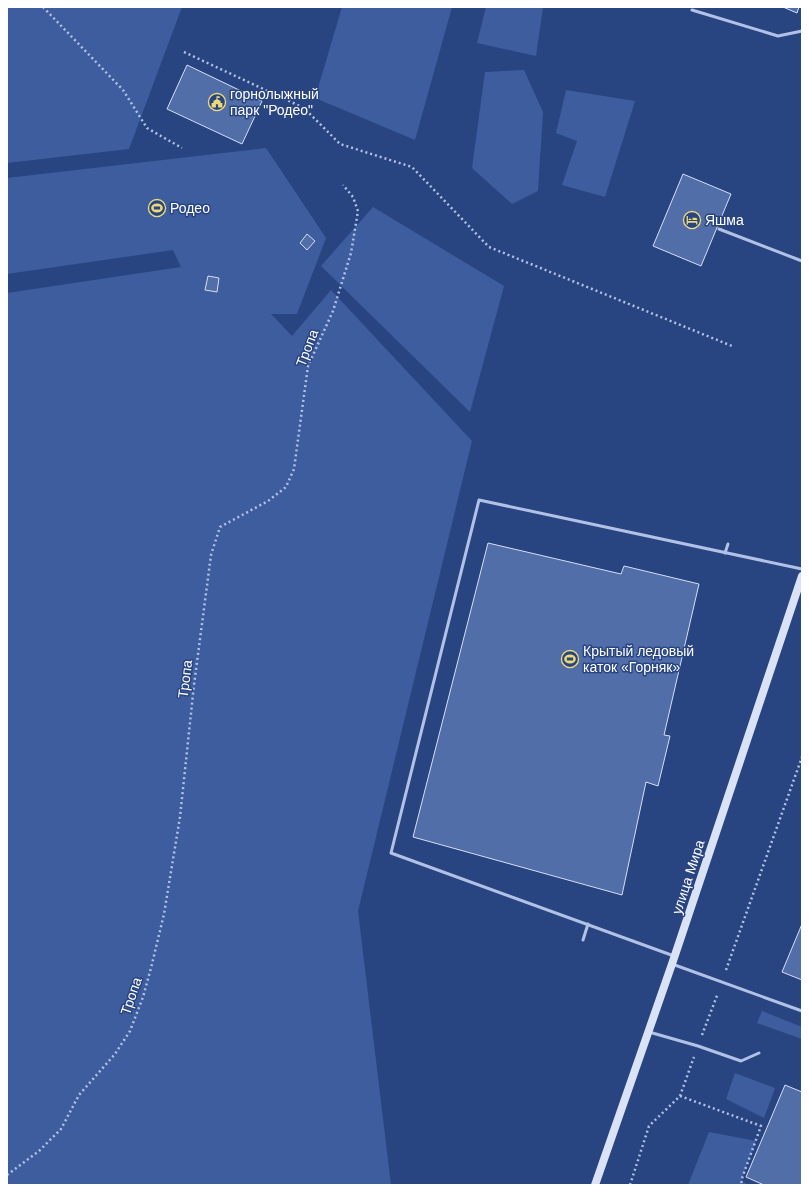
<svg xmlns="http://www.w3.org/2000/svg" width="809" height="1192" font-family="Arial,sans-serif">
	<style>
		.green { fill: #3e5d9e }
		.building { fill: #516ea9; stroke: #d4dff5 }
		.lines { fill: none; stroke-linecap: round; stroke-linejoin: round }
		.path { stroke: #b1c2e6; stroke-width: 2.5; stroke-dasharray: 2 3; stroke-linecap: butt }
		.service { stroke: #b1c2e6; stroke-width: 3 }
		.secondary { stroke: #dae3f6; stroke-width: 8 }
		.labels { text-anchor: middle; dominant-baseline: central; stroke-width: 3; stroke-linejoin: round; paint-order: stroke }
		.poi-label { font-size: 14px; fill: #fff; stroke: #294581; text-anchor: start }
		.street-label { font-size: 14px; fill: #fff; stroke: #294581 }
	</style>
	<rect width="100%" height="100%" fill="#294581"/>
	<g class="green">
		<path d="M7,7H182L129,149L7,163Z"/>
		<path d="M342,7H452L415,140L315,98Z"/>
		<path d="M486,7H543L536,56L477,43Z"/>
		<path d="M524,70L543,112L538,191L512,204L472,168L485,72Z"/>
		<path d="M566,90L635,101L605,197L562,185L577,141L556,133Z"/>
		<path d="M266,148L326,238L297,314H271L292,336L331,290L472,441L358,911L391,1185H7V293L181,267L173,250L7,274V178Z"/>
		<path d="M373,207L504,286L470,412L321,266Z"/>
		<path d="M762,1011L802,1027V1039L757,1023Z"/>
		<path d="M735,1073L775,1088L764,1118L726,1099Z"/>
		<path d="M709,1132L756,1141L741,1181L749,1185H688Z"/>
	</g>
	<g class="building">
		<path d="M783,7H799L797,13Z"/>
		<path d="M187,65L262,101L242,144L167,109Z"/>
		<path d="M683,174L731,194L701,266L653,246Z"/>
		<path d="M307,234L315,241L307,250L300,243Z"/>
		<path d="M208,276L219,278L217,292L205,290Z"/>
		<path d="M488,543L621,574L624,566L699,584L664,735L670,736L658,786L646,782L622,895L413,837Z"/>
		<path d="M802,924V980L782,972Z"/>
		<path d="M785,1085L802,1092V1185H764L746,1177Z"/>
	</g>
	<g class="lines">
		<g class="path">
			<path d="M43,7L123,90L147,128L182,148"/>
			<path d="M184,52L304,108L340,144L412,167L489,247L732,346"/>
			<path d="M726,970L802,757"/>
			<path d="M702,1035L718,993"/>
			<path d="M680,1096L761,1126L741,1181L743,1185"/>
			<path d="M7,1175L39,1151L61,1129L79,1095L115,1054L130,1031L143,997L151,968L164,914L180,817L194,685L211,555L220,527L268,501L286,487L294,469L308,366L333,311L351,253L358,211L353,197L343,185"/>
			<path d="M630,1185L649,1126L680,1096L694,1057"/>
		</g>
		<g class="service">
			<path d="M692,10L778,36L802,31"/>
			<path d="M719,229L802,261"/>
			<path d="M725,553L728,544"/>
			<path d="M583,940L588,924"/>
			<path d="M674,956L391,853L479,500L802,569"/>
			<path d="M672,964L802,1011"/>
			<path d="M649,1032L698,1046L741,1061L759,1053"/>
		</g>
		<path class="secondary" d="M595,1185L672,964L802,576"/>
	</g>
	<defs>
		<g id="civic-ring" transform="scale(0.9)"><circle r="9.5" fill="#294581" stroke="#edd978" stroke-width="1.5"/><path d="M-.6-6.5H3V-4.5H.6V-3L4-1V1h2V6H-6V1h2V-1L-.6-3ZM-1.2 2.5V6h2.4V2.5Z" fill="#edd978"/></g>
		<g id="stadium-ring" transform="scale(0.9)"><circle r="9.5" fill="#294581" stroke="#edd978" stroke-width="1.5"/><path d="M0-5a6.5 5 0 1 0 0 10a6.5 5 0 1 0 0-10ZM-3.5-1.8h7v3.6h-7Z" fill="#edd978"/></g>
		<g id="hotel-ring" transform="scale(0.9)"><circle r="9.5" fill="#294581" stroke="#edd978" stroke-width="1.5"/><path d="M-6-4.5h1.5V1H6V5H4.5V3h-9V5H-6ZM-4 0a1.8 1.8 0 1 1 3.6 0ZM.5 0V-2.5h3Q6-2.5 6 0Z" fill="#edd978"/></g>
	</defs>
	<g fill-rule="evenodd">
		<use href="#civic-ring" x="217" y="102"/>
		<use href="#stadium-ring" x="157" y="208"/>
		<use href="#hotel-ring" x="692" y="220"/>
		<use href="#stadium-ring" x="570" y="659"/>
	</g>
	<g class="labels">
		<g class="poi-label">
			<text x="230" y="94">горнолыжный<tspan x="230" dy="16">парк "Родео"</tspan></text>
			<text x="170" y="208">Родео</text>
			<text x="705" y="220">Яшма</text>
			<text x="583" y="651">Крытый ледовый<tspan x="583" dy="16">каток «Горняк»</tspan></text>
		</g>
		<g class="street-label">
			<text transform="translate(307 348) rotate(-69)">Тропа</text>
			<text transform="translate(185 679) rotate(-83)">Тропа</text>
			<text transform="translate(688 877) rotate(-72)">улица Мира</text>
			<text transform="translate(131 996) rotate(-71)">Тропа</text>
		</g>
	</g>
	<rect width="809" height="1192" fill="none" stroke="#ffffff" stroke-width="16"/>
</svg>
